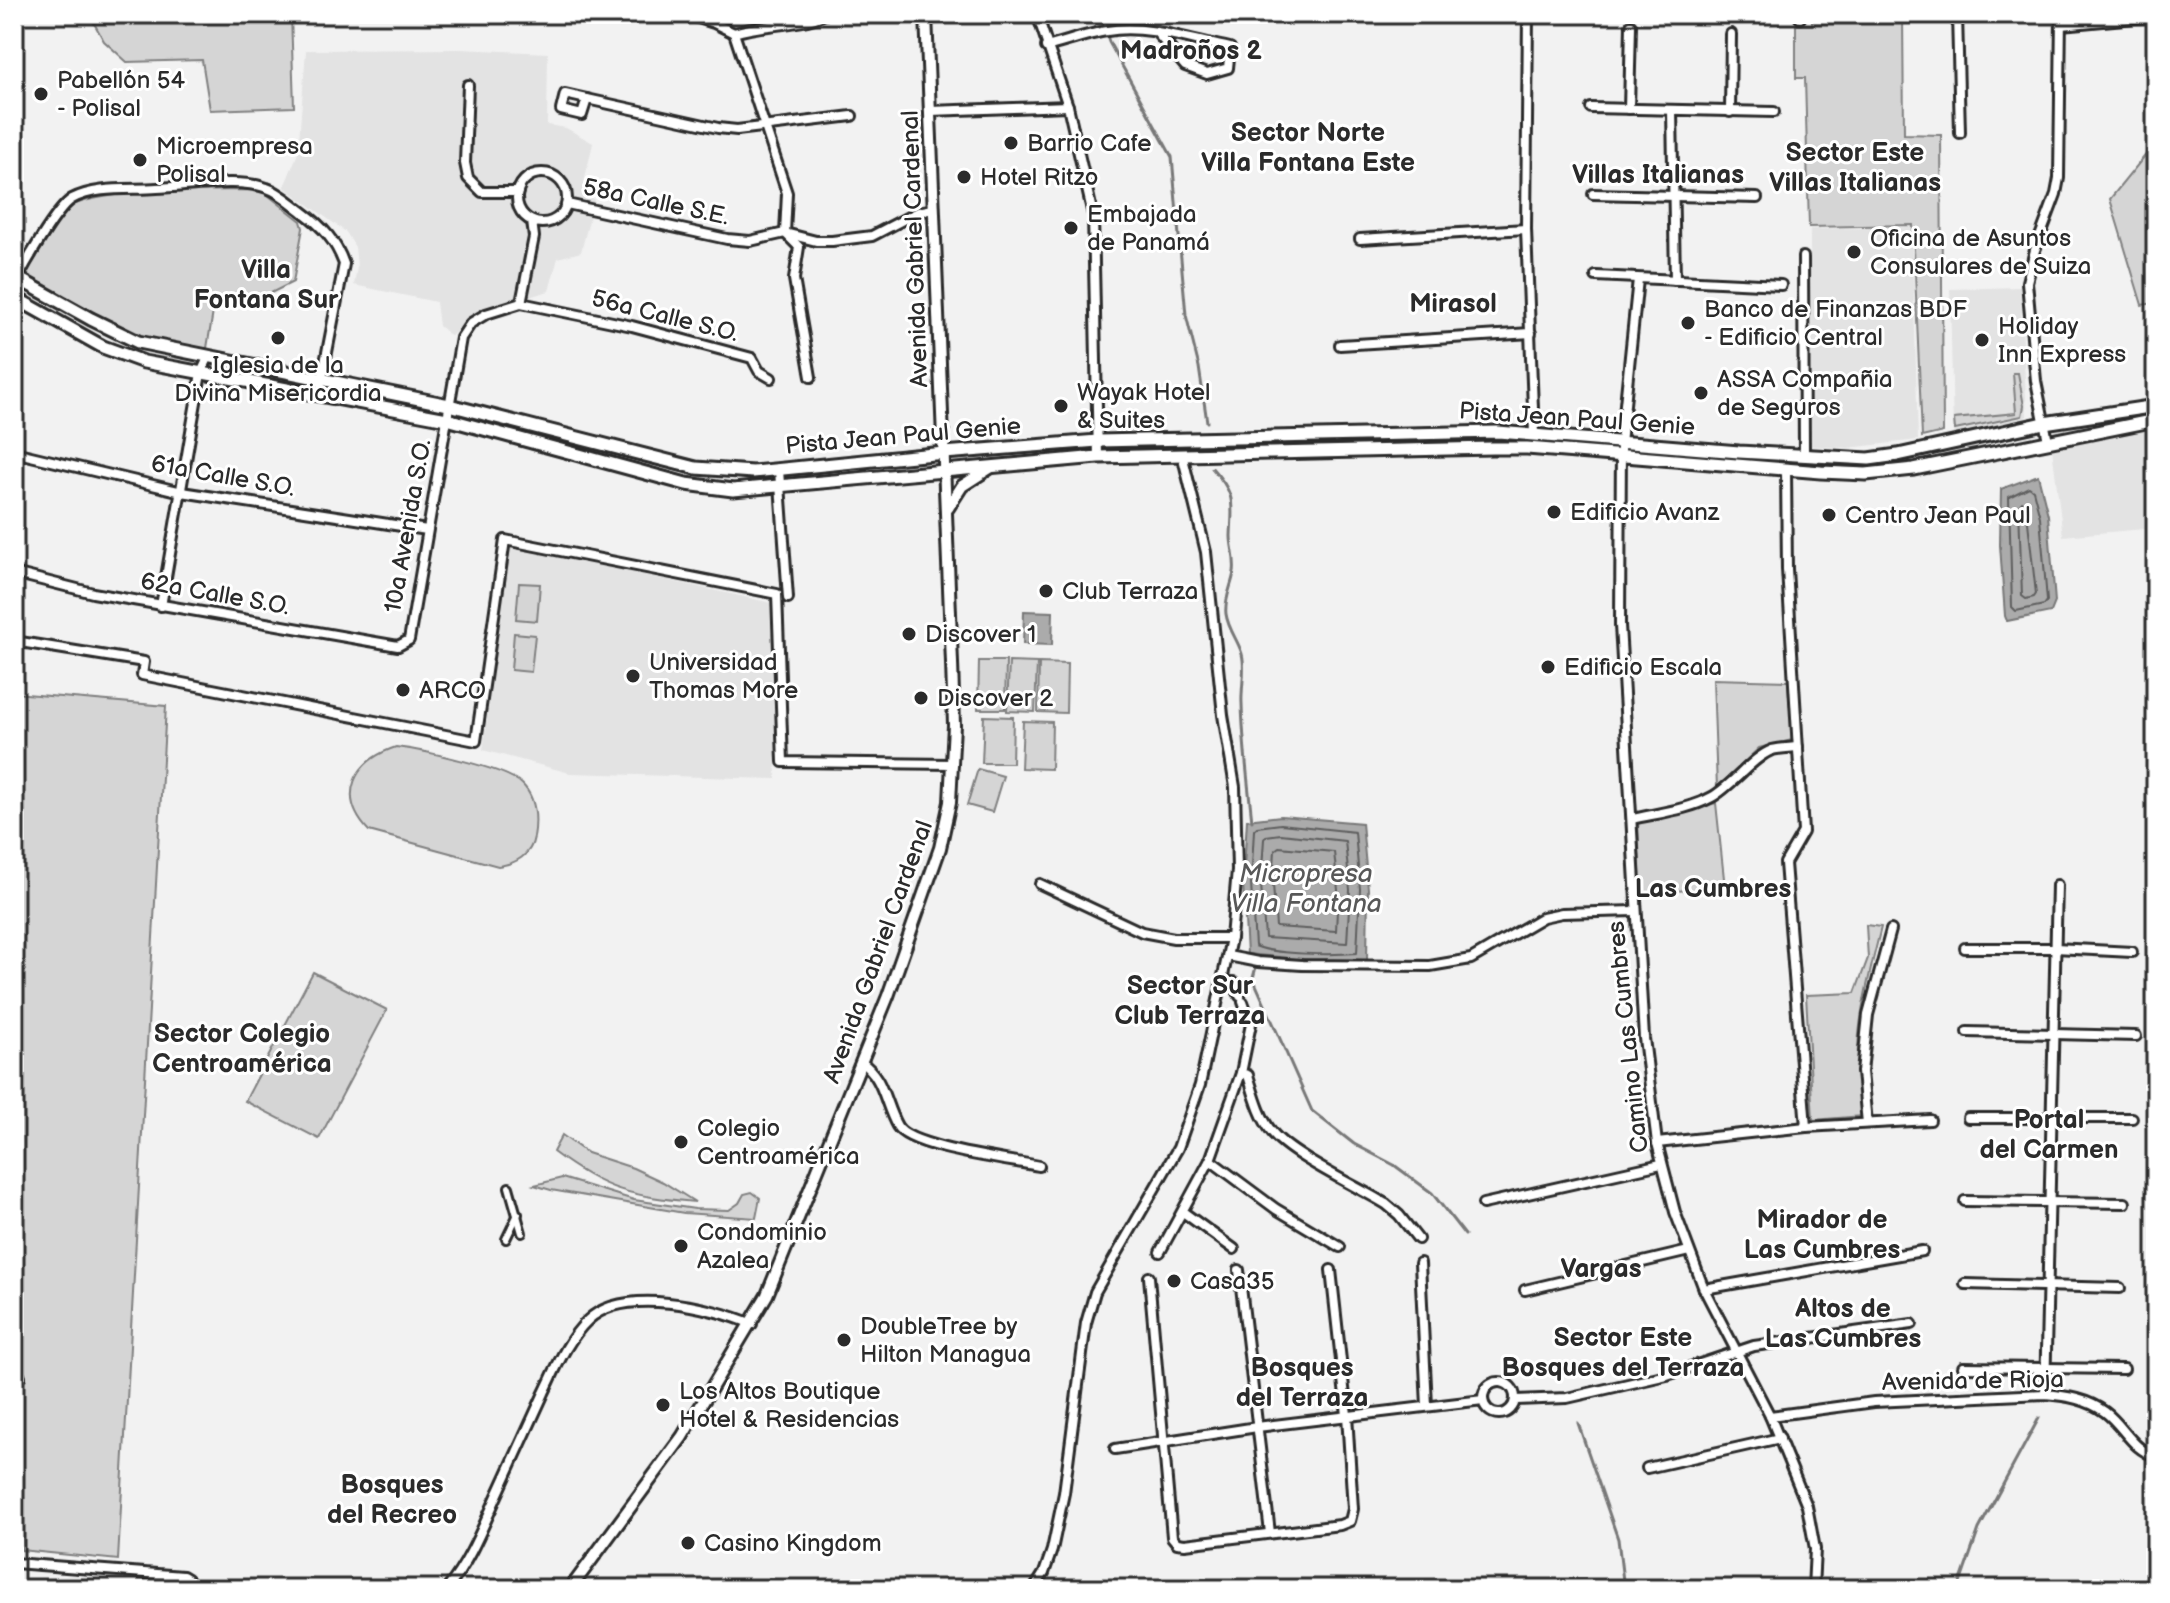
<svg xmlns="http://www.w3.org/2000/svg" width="2170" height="1603" font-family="'Balsamiq Sans',sans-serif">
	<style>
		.built { fill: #e3e3e3 }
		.green { fill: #d5d5d5; stroke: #808080; stroke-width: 2 }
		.water { fill: #ababab; stroke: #787878; stroke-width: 2 }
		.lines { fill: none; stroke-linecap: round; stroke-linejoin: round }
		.shore { stroke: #5e5e5e; stroke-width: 2 }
		.stream { stroke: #787878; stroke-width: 3 }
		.pedestrian-casing { stroke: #2b2b2b; stroke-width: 12 }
		.minor-casing { stroke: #2b2b2b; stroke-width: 14 }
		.tertiary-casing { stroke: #2b2b2b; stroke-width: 16 }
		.secondary-casing { stroke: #2b2b2b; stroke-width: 17 }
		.pedestrian { stroke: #fff; stroke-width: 6 }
		.minor { stroke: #fff; stroke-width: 8 }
		.tertiary { stroke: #fff; stroke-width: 10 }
		.secondary { stroke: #fff; stroke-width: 11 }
		.poi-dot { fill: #2b2b2b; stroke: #fff; stroke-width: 3 }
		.labels { text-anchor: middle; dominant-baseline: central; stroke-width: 6; stroke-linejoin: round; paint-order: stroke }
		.poi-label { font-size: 24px; fill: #2b2b2b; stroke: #fff; text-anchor: start }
		.street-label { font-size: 24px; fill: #2b2b2b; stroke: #fff }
		.neighbourhood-label { font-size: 26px; font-weight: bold; fill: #2b2b2b; stroke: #fff }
		.water-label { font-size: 26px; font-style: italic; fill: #585858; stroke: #fff }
	</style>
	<rect width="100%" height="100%" fill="#f2f2f2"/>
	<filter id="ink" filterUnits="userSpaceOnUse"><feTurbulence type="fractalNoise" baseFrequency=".0125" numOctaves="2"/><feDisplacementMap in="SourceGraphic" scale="16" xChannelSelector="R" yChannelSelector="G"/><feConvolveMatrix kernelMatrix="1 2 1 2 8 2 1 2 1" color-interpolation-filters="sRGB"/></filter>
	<g filter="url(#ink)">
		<g class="built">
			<path d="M461,49L548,53L547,125L566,128L593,143L583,187L594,200L581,252L558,258L549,291L476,313L451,336L439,326L436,302L354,285L357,267L355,247L346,232L284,187L298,153L306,50Z"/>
			<path d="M1912,227L1918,440L1848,448L1811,446L1810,229Z"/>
			<path d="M2020,287L2027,416L2020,421L1953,435L1950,289Z"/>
			<path d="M2156,420V528L2063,536L2051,440Z"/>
			<path d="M508,545L772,603L776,779L570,773L483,750Z"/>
		</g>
		<g class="green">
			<path d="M81,14H291L294,107L210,110L202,60L127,62L104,41L90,16Z"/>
			<path d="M1812,14H1903L1904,134L1941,135L1943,432L1922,437L1913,225L1809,227L1805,78H1796V25H1812Z"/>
			<path d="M2156,142V303L2142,305L2110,199Z"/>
			<path d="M250,190L264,192L301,221L303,228L293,282L255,301L214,306L206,354L139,340L24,277L66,209C97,188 208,191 250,190Z"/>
			<path d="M2013,373H2018L2024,406L2022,416L1955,430L1954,419L2016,413Z"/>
			<path d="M519,583L540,584L537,621L516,619Z"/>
			<path d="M514,633L535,635L531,672L511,670Z"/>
			<path d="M979,661H1006L1005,709H978Z"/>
			<path d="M1009,662L1037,663L1035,712L1007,711Z"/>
			<path d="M1039,663L1067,664L1066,713L1038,712Z"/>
			<path d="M1713,679L1788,681L1792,740L1759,748L1717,788Z"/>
			<path d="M14,693L166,706L118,1560L21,1550L23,1516H14Z"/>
			<path d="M984,716L1013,717L1012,763H982Z"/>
			<path d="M1023,721L1052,722L1051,769L1021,768Z"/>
			<path d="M396,747C420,750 507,768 522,784C536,798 537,819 534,837C531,855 516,864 498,866L369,831C336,796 354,761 396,747Z"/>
			<path d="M978,769L1003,776L992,812L967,805Z"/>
			<path d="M1716,803L1725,888L1641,893L1638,821Z"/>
			<path d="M1866,925L1881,927C1870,973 1855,1025 1858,1073C1858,1087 1861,1102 1863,1116L1813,1120L1806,995L1855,993L1868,958Z"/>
			<path d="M313,972L387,1010L319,1139L245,1101Z"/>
			<path d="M562,1135L587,1153L633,1168L663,1182L695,1202C631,1196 605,1191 553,1152Z"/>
			<path d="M562,1178L634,1200L695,1209L729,1210L739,1203L744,1194L752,1192L760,1198L756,1218L684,1213L551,1190L534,1185Z"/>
		</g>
		<g class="water">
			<path d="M2038,475L2048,515L2055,602L2051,612L2007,621L2005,616L2000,545L2001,489Z"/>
			<path d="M1024,611L1053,612L1052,645L1023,644Z"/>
			<path d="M1281,816L1362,823L1368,889L1367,962L1319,961L1247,954L1243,884L1247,820Z"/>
		</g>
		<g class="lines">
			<g class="shore">
				<path d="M2029,487L2033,490L2040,517L2047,601L2044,605L2016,611L2012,607L2009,497Z"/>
				<path d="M2022,502L2026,504L2036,594L2034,597L2026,599L2022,596L2019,506Z"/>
				<path d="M1281,824L1355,832L1360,889L1357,953C1334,955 1275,955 1255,946L1251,884L1254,830L1257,827Z"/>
				<path d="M1281,834L1345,841L1350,890L1347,943L1265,938L1261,884L1264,839L1266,836Z"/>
				<path d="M1279,847L1334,852L1338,890L1336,931L1276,927L1273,884L1275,850Z"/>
			</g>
			<g class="stream">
				<path d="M1100,14L1109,42L1172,157L1186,315L1199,367L1207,422"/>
				<path d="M1212,468C1237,496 1232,503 1231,536C1231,548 1236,559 1234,572C1232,586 1224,599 1226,614C1228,629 1238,640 1242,654C1246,669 1241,688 1242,704C1243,743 1248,782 1252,821"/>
				<path d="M1257,963L1253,978L1312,1111L1354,1144L1394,1165L1432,1193L1465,1235"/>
				<path d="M1578,1423L1618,1539L1624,1589"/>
				<path d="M1958,1589L1979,1529L2039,1418"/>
			</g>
			<g class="pedestrian-casing">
				<g id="pedestrian">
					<path d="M509,1187L522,1233"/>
					<path d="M506,1239L518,1214"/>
				</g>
			</g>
			<g class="minor-casing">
				<g id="minor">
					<path d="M686,14L714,23L734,33C763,23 797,27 825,14"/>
					<path d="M1037,14L1068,106L1093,215L1098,457"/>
					<path d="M1528,14L1526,229L1534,434"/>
					<path d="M1800,14V18"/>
					<path d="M1957,14L1960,133"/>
					<path d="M2061,25L2156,16"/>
					<path d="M734,33L787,193L785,233"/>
					<path d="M1046,47C1066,42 1087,34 1107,31C1146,24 1191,40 1230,48L1228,68L1207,74L1185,66L1157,33"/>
					<path d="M468,85L465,163L468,178L482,192H518"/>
					<path d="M565,94L587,99L582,115L561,110Z"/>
					<path d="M587,99L718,128L737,130L852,116"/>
					<path d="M1591,108L1774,112"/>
					<path d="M1629,109L1631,25"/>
					<path d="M1672,110L1675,280"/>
					<path d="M930,111L1068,106"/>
					<path d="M1730,112L1731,34"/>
					<circle cx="542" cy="198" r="25"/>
					<path d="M1593,194L1757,198"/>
					<path d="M567,204L727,239L750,241L785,233L816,241H832L872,236L918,212L933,209"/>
					<path d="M786,234L799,247L794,279L811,377"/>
					<path d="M1360,239L1526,229"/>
					<path d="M1803,257L1804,456"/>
					<path d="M1596,276L1781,285"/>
					<path d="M1638,279L1621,443L1620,625L1644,1038L1657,1143L1675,1212L1704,1289L1770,1416L1807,1506L1815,1549L1813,1589"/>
					<path d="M14,285C24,266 55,210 72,199C96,186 130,190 157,188C189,187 237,177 267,188C280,192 292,204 303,212C322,226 336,241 344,264L319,394"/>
					<path d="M521,303L534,237L532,221"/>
					<path d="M1340,345L1531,333"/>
					<path d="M2048,441L2036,381L2027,282L2035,250L2056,194L2059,178L2061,14"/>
					<path d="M14,452L182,492L427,530"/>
					<path d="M1786,469L1787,569L1803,832L1785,863L1806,1127"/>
					<path d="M779,470L788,598"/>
					<path d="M14,573L93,593L398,646L409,640L461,338L471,323L486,314L521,303L632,326L752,358L759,371L771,378"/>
					<path d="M161,606L201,373L208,358"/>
					<path d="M14,641L144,662L142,675L476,741L505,540L777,594L783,762L953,764"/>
					<path d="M1632,819C1658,813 1688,810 1712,797C1732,786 1753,757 1772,750C1780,748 1789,748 1798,747"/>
					<path d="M1040,884L1142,932L1174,938H1231"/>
					<path d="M1965,948H2055L2132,952"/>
					<path d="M1228,956L1258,962L1302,965L1430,966L1471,959L1543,917L1562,913L1635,911"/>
					<path d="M1224,982H1233L1240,996"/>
					<path d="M1243,1002L1251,1024L1241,1073L1248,1075C1254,1094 1259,1116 1272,1132C1290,1155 1358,1187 1386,1204L1399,1215L1418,1239"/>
					<path d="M1967,1032L2136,1036"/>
					<path d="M861,1062C884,1077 884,1103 897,1126C909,1148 1011,1160 1039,1166"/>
					<path d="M1968,1118H2132"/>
					<path d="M1867,1123L1862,1072L1868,1015L1891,930"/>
					<path d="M1657,1143L1806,1127L1930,1120"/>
					<path d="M1210,1160L1276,1209L1340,1247"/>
					<path d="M1965,1201L2125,1203"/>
					<path d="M1483,1204L1661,1164"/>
					<path d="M1183,1212L1234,1249"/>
					<path d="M1160,1252L1210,1160L1241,1073"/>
					<path d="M1420,1263L1427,1406"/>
					<path d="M1239,1270L1270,1533"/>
					<path d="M1149,1277L1172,1537L1177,1543L1185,1544L1340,1525L1350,1521L1353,1509L1347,1415L1331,1270"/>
					<path d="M1965,1284L2120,1288"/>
					<path d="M1704,1289L1922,1251"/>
					<path d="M1525,1290L1689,1251"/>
					<path d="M1963,1367L2124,1369"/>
					<path d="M14,1372L20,1377"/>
					<circle cx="1499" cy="1398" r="16"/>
					<path d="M2045,1394L2057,885"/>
					<path d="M1516,1400L1567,1398L1667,1375L1754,1346L1912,1324"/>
					<path d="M1770,1416L1874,1402L2045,1394C2067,1396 2087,1399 2105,1412C2124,1426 2132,1450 2156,1456"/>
					<path d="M1115,1449L1257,1427L1483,1400"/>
					<path d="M1647,1468L1780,1438"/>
					<path d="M14,1563L183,1576L188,1579L189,1589"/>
					<path d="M447,1589C469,1562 482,1529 496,1498C512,1463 528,1428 544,1393C556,1368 568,1339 588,1320C624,1286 712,1307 752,1324"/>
					<path d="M1034,1589L1044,1573L1052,1550L1064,1493L1086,1323L1095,1292L1178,1148L1200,1085L1231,938L1237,870L1235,787L1223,715L1206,552L1182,454"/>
				</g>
			</g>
			<g class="tertiary-casing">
				<g id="tertiary">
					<path d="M948,508L962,486L990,468"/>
					<path d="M570,1589L682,1437L767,1295L888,996L940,848L950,802L954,725L952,663L926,14"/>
				</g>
			</g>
			<g class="secondary-casing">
				<g id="secondary">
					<path d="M14,276L91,319L138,342L449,405L696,468L753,472L944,453L1098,441L1498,432L1739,452L1869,459L1898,455L2044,423L2156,406"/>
					<path d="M14,297L103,347L144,362L447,419L686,484L733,490L1098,457L1492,448H1527L1821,472L1866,474L1914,469L2156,420"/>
				</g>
			</g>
			<use href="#pedestrian" class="pedestrian"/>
			<use href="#minor" class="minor"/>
			<use href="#tertiary" class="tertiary"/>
			<use href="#secondary" class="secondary"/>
		</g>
	</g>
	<g class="poi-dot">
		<circle cx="41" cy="94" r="8"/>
		<circle cx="1011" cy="143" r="8"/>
		<circle cx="140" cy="160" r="8"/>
		<circle cx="964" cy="177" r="8"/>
		<circle cx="1071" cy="228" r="8"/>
		<circle cx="1854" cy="252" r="8"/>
		<circle cx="1688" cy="323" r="8"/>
		<circle cx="278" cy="338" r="8"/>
		<circle cx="1982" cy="340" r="8"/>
		<circle cx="1701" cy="393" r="8"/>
		<circle cx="1061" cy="406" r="8"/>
		<circle cx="1554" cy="512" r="8"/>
		<circle cx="1829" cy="515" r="8"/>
		<circle cx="1046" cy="591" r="8"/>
		<circle cx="909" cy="634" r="8"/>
		<circle cx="1548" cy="667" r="8"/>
		<circle cx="633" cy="676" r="8"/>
		<circle cx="403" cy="690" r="8"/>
		<circle cx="921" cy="698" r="8"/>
		<circle cx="681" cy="1142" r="8"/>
		<circle cx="681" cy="1246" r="8"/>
		<circle cx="1174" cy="1281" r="8"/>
		<circle cx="844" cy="1340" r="8"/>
		<circle cx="663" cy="1405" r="8"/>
		<circle cx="688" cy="1543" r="8"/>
	</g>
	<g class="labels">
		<g class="poi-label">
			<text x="57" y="80">Pabellón 54<tspan x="57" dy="28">- Polisal</tspan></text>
			<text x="1027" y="143">Barrio Cafe</text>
			<text x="156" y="146">Microempresa<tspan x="156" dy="28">Polisal</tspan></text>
			<text x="980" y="177">Hotel Ritzo</text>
			<text x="1087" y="214">Embajada<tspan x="1087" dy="28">de Panamá</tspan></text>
			<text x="1870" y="238">Oficina de Asuntos<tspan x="1870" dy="28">Consulares de Suiza</tspan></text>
			<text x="1704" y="309">Banco de Finanzas BDF<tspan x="1704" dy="28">- Edificio Central</tspan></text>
			<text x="1998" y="326">Holiday<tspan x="1998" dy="28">Inn Express</tspan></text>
			<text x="278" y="365" text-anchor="middle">Iglesia de la<tspan x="278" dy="28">Divina Misericordia</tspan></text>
			<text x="1717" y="379">ASSA Compañia<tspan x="1717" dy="28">de Seguros</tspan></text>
			<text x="1077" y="392">Wayak Hotel<tspan x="1077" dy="28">&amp; Suites</tspan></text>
			<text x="1570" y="512">Edificio Avanz</text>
			<text x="1845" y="515">Centro Jean Paul</text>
			<text x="1062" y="591">Club Terraza</text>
			<text x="925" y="634">Discover 1</text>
			<text x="649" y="662">Universidad<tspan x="649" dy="28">Thomas More</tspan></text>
			<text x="1564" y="667">Edificio Escala</text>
			<text x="419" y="690">ARCO</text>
			<text x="937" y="698">Discover 2</text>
			<text x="697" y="1128">Colegio<tspan x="697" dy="28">Centroamérica</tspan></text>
			<text x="697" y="1232">Condominio<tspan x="697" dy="28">Azalea</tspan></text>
			<text x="1190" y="1281">Casa35</text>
			<text x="860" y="1326">DoubleTree by<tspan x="860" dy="28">Hilton Managua</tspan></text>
			<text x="679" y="1391">Los Altos Boutique<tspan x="679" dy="28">Hotel &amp; Residencias</tspan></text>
			<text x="704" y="1543">Casino Kingdom</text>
		</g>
		<g class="street-label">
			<text transform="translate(656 202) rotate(12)">58a Calle S.E.</text>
			<text transform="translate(915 249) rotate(-92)">Avenida Gabriel Cardenal</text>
			<text transform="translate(665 316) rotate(14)">56a Calle S.O.</text>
			<text transform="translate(1577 419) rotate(4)">Pista Jean Paul Genie</text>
			<text transform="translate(903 436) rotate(-5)">Pista Jean Paul Genie</text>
			<text transform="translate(223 476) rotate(10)">61a Calle S.O.</text>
			<text transform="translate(408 526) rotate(-80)">10a Avenida S.O.</text>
			<text transform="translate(215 594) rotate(10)">62a Calle S.O.</text>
			<text transform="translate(878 952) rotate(-70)">Avenida Gabriel Cardenal</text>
			<text transform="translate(1628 1037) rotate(-96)">Camino Las Cumbres</text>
			<text transform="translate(1973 1381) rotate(-1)">Avenida de Rioja</text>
		</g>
		<g class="neighbourhood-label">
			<text x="1191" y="51">Madroños 2</text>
			<text x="1308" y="133">Sector Norte<tspan x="1308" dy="30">Villa Fontana Este</tspan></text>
			<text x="1855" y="153">Sector Este<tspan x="1855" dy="30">Villas Italianas</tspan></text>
			<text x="1658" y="175">Villas Italianas</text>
			<text x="266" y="270">Villa<tspan x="266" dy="30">Fontana Sur</tspan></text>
			<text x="1453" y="304">Mirasol</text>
			<text x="1713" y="889">Las Cumbres</text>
			<text x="1190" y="986">Sector Sur<tspan x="1190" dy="30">Club Terraza</tspan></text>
			<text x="242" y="1034">Sector Colegio<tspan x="242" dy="30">Centroamérica</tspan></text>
			<text x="2049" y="1120">Portal<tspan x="2049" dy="30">del Carmen</tspan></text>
			<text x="1822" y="1220">Mirador de<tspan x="1822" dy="30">Las Cumbres</tspan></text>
			<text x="1601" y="1269">Vargas</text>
			<text x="1843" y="1309">Altos de<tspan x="1843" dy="30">Las Cumbres</tspan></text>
			<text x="1623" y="1338">Sector Este<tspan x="1623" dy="30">Bosques del Terraza</tspan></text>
			<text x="1302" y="1368">Bosques<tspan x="1302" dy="30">del Terraza</tspan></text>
			<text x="392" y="1485">Bosques<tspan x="392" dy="30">del Recreo</tspan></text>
		</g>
		<g class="water-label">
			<text x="1306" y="874">Micropresa<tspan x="1306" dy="30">Villa Fontana</tspan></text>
		</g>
	</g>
	<rect width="2170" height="1603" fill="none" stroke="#fff" stroke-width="48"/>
	<rect x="24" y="24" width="2122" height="1555" fill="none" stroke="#2b2b2b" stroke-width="3" filter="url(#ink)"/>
</svg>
